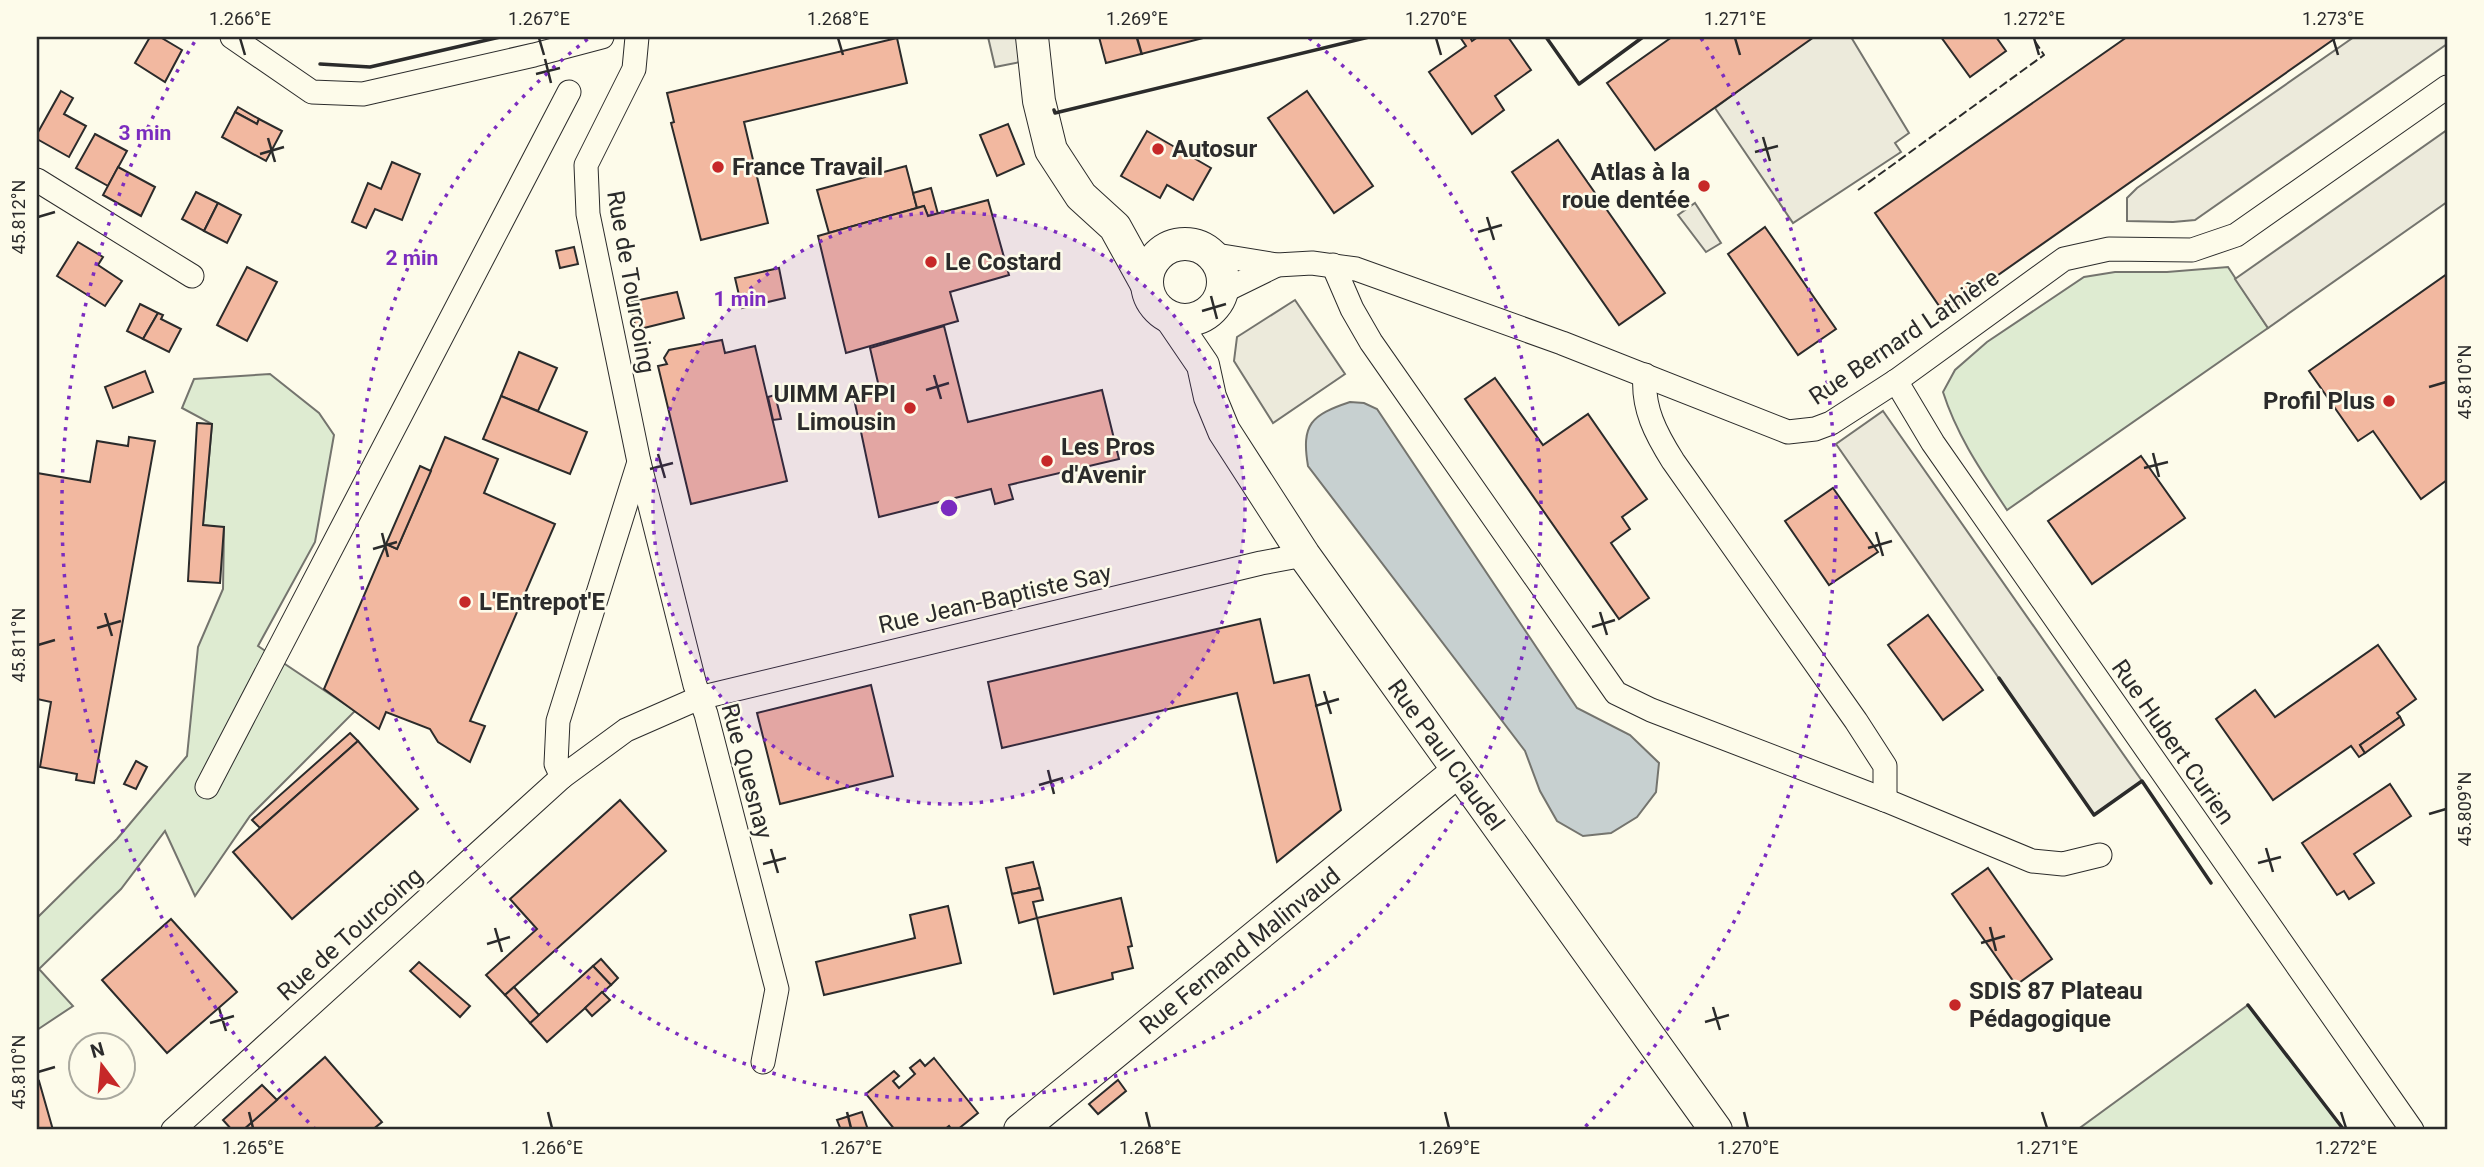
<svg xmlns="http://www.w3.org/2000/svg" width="2484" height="1167" font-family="Roboto,sans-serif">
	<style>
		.green { fill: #deebd1; stroke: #74746e; stroke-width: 2 }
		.parking { fill: #eceadb; stroke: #74746e; stroke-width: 2 }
		.water { fill: #c7d0d0; stroke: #74746e; stroke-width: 2 }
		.building { fill: #f2b8a0; stroke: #2b2b2b; stroke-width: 2 }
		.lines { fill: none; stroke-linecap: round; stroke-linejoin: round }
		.street-casing { stroke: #2b2b2b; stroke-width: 25 }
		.secondary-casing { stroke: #2b2b2b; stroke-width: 34 }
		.street { stroke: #fdfbea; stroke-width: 23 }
		.secondary { stroke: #fdfbea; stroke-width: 32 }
		.fence { stroke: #2b2b2b; stroke-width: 2; stroke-dasharray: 9 3.5; stroke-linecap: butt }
		.wall { stroke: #2b2b2b; stroke-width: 3.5 }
		.ticks { fill: none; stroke: #2b2b2b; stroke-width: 2.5 }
		.ring { fill: none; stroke: #7b2cbf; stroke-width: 3.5; stroke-dasharray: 3.5 7 }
		.poi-dot { fill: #c62828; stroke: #fdfbea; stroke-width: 2.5 }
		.labels { text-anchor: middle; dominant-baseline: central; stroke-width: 5; stroke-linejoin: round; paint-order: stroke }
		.poi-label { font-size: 24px; font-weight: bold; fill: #2b2b2b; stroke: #fdfbea; text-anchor: start }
		.street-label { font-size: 24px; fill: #2b2b2b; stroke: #fdfbea }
		.centre { fill: #7b2cbf; stroke: #fdfbea; stroke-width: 3.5 }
		.ring-label { font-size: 21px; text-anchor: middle; font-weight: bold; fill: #7b2cbf; stroke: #fdfbea; stroke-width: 5; stroke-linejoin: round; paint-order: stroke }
		.neatline { fill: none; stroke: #2b2b2b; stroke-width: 2.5 }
		.ticks-label { font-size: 18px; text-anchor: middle; fill: #2b2b2b }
	</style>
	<rect width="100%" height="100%" fill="#fdfbea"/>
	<g class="green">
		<path d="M2228,267L2268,328L2007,510C1982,472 1957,436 1943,392L1955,370L1987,342L2084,277L2115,272H2167Z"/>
		<path d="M270,374L319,413L334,435L315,542L258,646L355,711L250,816L195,896L165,831L121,889L39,969L73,1006L37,1030V918L117,839L187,756L198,647L223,589L224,528L203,525L212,424L182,408L194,379Z"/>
		<path d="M2248,1005L2344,1130H2077Z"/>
	</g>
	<g class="parking">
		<path d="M988,37H1017L1020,62L995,67Z"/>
		<path d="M1811,37H1851L1909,133L1895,143L1901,152L1793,223L1715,108Z"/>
		<path d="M2354,37H2447V44L2195,220L2173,222L2127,221V198L2137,188Z"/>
		<path d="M2447,130V202L2268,328L2235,279Z"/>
		<path d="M1695,203L1721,243L1706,252L1678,215Z"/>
		<path d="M1295,300L1345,374L1273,423L1234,361L1237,337Z"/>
		<path d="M1883,411L2142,781L2094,815L1836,444Z"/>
	</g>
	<path class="water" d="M1350,402L1364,403L1377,409L1577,708L1630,735L1659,763L1656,792L1637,817L1611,833L1583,836L1557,821L1540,791L1525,751L1308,466C1301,424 1311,415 1350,402Z"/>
	<g class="building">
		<path d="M150,37H160L182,50L165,82L135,63Z"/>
		<path d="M1099,37H1207L1106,63Z"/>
		<path d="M1460,37H1470L1472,41L1478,37H1508L1531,70L1495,96L1504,110L1472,134L1429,72L1466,46Z"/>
		<path d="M1672,37H1814L1655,150L1607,83Z"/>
		<path d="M1941,37H1996L2006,51L1970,77Z"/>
		<path d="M2127,37H2337L1944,313L1875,213Z"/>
		<path d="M897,38L907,83L744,122L768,223L701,240L671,123L674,122L667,93Z"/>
		<path d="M61,91L73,98L64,114L86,126L69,157L37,139V134Z"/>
		<path d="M1307,91L1373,186L1334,213L1268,118Z"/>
		<path d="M238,107L259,119L257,124L235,112Z"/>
		<path d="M235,112L257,124L259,119L282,131L266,161L222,137Z"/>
		<path d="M1008,124L1024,164L997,176L980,135Z"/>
		<path d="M1147,131L1211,168L1193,200L1167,185L1160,198L1121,176Z"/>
		<path d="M95,134L127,151L108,186L76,168Z"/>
		<path d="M1558,140L1665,293L1619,325L1512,172Z"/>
		<path d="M392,162L420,174L402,220L375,209L366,228L352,222L368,183L381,189Z"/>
		<path d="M906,166L917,208L829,233L817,190Z"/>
		<path d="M118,167L155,187L141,216L103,195Z"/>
		<path d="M931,188L938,214L928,216L924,206L917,208L913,193Z"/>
		<path d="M196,192L218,203L204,231L182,219Z"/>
		<path d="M988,200L1009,275L950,292L958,321L846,353L818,236L924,206L928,216Z"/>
		<path d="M218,203L241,215L227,243L204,231Z"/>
		<path d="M1765,227L1836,329L1798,355L1728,254Z"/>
		<path d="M78,242L103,257L98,265L122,281L105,306L57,276Z"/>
		<path d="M574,247L578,264L560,268L556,251Z"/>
		<path d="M247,267L277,282L247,341L217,325Z"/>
		<path d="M779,268L785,298L742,308L735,278Z"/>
		<path d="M2447,274V480L2421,499L2373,431L2358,441L2309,371Z"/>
		<path d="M677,292L684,318L636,330L630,302Z"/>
		<path d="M140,304L158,313L143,339L127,331Z"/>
		<path d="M158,313L163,315L161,319L181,329L169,352L143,339Z"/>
		<path d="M944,326L968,422L1102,390L1119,459L1009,485L1013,499L995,504L991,489L879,517L853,394L879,387L870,348Z"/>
		<path d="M722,340L725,353L755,346L787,481L691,504L658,366L667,364L664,358L669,350Z"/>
		<path d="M519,352L557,368L538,411L501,396Z"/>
		<path d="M145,371L153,392L113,408L105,387Z"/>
		<path d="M1495,378L1543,445L1588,414L1647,499L1622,517L1630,529L1611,543L1649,598L1619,619L1465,399Z"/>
		<path d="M775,395L781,419L773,420L768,397Z"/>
		<path d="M501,396L587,432L570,474L483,439Z"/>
		<path d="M197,423L212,424L203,525L224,527L220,583L188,581Z"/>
		<path d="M129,437L155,441L94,783L76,780L77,774L40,767L51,702L37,699V473L90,482L97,441L128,446Z"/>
		<path d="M445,437L498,459L484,493L555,524L470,721L485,726L470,762L438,742L430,729L386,712L379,729L324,689L386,544L397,549Z"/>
		<path d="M2141,456L2185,518L2092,584L2048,521Z"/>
		<path d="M420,466L431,471L397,549L386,544Z"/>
		<path d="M1833,488L1878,552L1829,585L1785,521Z"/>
		<path d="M1928,615L1983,690L1943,720L1888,645Z"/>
		<path d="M1260,619L1274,683L1309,675L1341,810L1277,862L1237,693L1002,748L988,682Z"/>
		<path d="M2378,645L2416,699L2397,713L2400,717L2360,745L2365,753L2359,757L2351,746L2273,800L2216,719L2255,690L2275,717Z"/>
		<path d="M871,685L893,776L780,804L757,713Z"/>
		<path d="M2400,717L2404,725L2365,753L2360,745Z"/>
		<path d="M350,733L358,741L260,828L252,820Z"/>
		<path d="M358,741L418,809L292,919L233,852Z"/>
		<path d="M136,761L147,767L136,789L124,784Z"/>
		<path d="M2390,784L2411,816L2354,854L2374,883L2349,899L2344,891L2337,895L2302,843Z"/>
		<path d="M620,800L666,851L505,995L486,975L537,929L510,899Z"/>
		<path d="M1033,862L1040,888L1012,894L1006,868Z"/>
		<path d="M1988,868L2052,959L2016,985L1952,894Z"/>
		<path d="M1040,888L1043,900L1033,902L1037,918L1019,923L1012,894Z"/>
		<path d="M1121,898L1132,946L1128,947L1133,968L1112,973L1113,979L1054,994L1037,918Z"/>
		<path d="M948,906L961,963L824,995L816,962L915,938L910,915Z"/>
		<path d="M171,919L237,992L167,1053L102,980Z"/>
		<path d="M601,959L618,978L611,985L593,966Z"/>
		<path d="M419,962L470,1006L460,1017L410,971Z"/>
		<path d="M593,966L611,985L547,1042L530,1023Z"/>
		<path d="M514,987L539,1015L530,1023L505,995Z"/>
		<path d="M602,992L610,1000L592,1016L585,1008Z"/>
		<path d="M325,1057L382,1122L372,1130H243Z"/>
		<path d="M934,1058L978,1113L957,1130H952L949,1126L944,1130H895L866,1094L894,1071L899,1076L893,1081L899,1088L915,1074L910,1068L920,1060L925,1066Z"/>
		<path d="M1118,1080L1126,1091L1098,1114L1089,1104Z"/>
		<path d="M39,1081L53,1130H37V1082Z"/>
		<path d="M262,1085L277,1100L243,1130H232L223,1120Z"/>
		<path d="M862,1112L868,1130H841L837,1120Z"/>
	</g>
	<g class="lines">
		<g class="street-casing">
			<g id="street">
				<path d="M232,37L312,92L363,94L534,55L602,37"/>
				<path d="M637,37L634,69L586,165L588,214L639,462L695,685L706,714L777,989L763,1062"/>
				<path d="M37,180L192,276"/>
				<path d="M1210,254L1277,265L1312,263L1356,269L1562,343L1788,432L1815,429L1831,423L1896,381L2064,259L2109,249L2192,250L2236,235L2447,87"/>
				<path d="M1333,265L1352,309L1371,342L1616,693L1651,710L1885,800L2032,861L2063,864L2100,855"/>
				<path d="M1222,292L1277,265"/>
				<path d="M1645,375C1642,408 1656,434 1673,461L1856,721L1885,766V800"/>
				<path d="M1896,381L1933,443L2412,1130"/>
				<path d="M639,462L558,721L556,764L562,777L626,730L699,698L1261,563L1304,555"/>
				<path d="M207,787L569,92"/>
				<path d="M173,1130L562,777"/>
			</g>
		</g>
		<g class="secondary-casing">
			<g id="secondary">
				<path d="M1032,37L1039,101L1051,150L1081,196L1115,227L1147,285"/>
				<circle cx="1185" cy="282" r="38"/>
				<path d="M1171,318L1203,365L1210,397L1224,431L1304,555L1716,1130"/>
				<path d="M1020,1130L1458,771"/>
			</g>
		</g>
		<use href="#street" class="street"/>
		<use href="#secondary" class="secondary"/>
		<path class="fence" d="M1858,190L2044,55L2032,37"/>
		<g class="wall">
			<path d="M1546,37L1579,84L1643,37"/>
			<path d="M320,64L370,67L500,37"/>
			<path d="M1054,110L1055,113L1369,37"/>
			<path d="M1999,678L2094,815L2142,781L2211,883"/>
			<path d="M2248,1005L2344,1130"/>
		</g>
	</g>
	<path class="ticks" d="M240,38L245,55M539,38L544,55M838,38L843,55M1137,38L1142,55M1436,38L1441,55M1735,38L1740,55M2034,38L2039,55M2333,38L2338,55M545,59L551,83M536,74L560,68M1763,137L1770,161M268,138L275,162M1755,152L1778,146M260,154L284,147M38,217L55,212M1487,217L1494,240M1478,232L1502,225M1211,296L1217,319M1202,311L1226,304M934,375L941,399M2429,387L2446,382M926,390L949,383M2153,453L2159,477M658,454L665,478M2144,468L2168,462M650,469L673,463M1876,532L1883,556M382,533L388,557M1868,548L1892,541M373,549L397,542M1600,612L1607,635M105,613L112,636M1592,627L1615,620M97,628L121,621M38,645L55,640M1324,691L1331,714M1315,706L1339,699M1048,770L1054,794M1039,785L1063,778M2429,814L2446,809M2266,848L2273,872M771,849L778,873M2258,863L2281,857M763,864L786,858M1990,927L1996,951M495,928L502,952M1981,943L2005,936M487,944L510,937M1713,1007L1720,1030M219,1008L226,1031M1705,1022L1729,1015M210,1023L234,1016M38,1072L55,1067M249,1112L253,1128M548,1112L552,1128M847,1112L851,1128M1146,1112L1150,1128M1445,1112L1449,1128M1744,1112L1748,1128M2042,1112L2047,1128M2341,1112L2346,1128"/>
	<circle cx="949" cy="508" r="296" fill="#7b2cbf" fill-opacity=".12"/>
	<g class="ring">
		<circle cx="949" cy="508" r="296"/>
		<path d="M1309 38A592 592 0 1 1 589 38"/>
		<path d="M316 1130A887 887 0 0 1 197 38M1701 38A887 887 0 0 1 1582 1130"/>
	</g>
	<g class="poi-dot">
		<circle cx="1158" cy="149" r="7"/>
		<circle cx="718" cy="167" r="7"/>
		<circle cx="1704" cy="186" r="7"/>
		<circle cx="931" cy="262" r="7"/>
		<circle cx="2389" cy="401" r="7"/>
		<circle cx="910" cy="408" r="7"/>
		<circle cx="1047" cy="461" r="7"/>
		<circle cx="465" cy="602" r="7"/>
		<circle cx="1955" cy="1005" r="7"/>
	</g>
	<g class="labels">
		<g class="poi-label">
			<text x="1172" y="149">Autosur</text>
			<text x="732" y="167">France Travail</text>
			<text x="1690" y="172" text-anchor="end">Atlas à la<tspan x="1690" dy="28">roue dentée</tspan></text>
			<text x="945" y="262">Le Costard</text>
			<text x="896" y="394" text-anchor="end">UIMM AFPI<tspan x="896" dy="28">Limousin</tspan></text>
			<text x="2375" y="401" text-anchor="end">Profil Plus</text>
			<text x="1061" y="447">Les Pros<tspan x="1061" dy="28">d'Avenir</tspan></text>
			<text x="479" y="602">L'Entrepot'E</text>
			<text x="1969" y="991">SDIS 87 Plateau<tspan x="1969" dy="28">Pédagogique</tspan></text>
		</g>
		<g class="street-label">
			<text transform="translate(631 282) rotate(80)">Rue de Tourcoing</text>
			<text transform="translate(1904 337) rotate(-34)">Rue Bernard Lathière</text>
			<text transform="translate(995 599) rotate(-13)">Rue Jean-Baptiste Say</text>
			<text transform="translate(2173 742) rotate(55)">Rue Hubert Curien</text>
			<text transform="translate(1446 755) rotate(54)">Rue Paul Claudel</text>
			<text transform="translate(747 771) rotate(75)">Rue Quesnay</text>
			<text transform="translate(350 934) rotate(-42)">Rue de Tourcoing</text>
			<text transform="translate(1240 951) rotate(-39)">Rue Fernand Malinvaud</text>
		</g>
	</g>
	<circle cx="949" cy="508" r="10" class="centre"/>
	<g class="ring-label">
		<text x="145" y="140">3 min</text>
		<text x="412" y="265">2 min</text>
		<text x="740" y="306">1 min</text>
	</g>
	<rect width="2484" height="1167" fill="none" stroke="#fdfbea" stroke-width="77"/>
	<g transform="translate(102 1066) rotate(344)"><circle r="33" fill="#fdfbea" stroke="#a9a89e" stroke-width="2"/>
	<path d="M0-5L12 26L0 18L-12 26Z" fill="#c62828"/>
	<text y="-10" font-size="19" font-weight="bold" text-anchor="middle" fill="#2b2b2b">N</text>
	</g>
	<rect x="38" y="38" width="2408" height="1090" class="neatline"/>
	<g class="ticks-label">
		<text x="240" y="25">1.266°E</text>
		<text x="539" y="25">1.267°E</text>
		<text x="838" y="25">1.268°E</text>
		<text x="1137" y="25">1.269°E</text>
		<text x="1436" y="25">1.270°E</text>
		<text x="1735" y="25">1.271°E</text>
		<text x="2034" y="25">1.272°E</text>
		<text x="2333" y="25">1.273°E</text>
		<text transform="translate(19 217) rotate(-90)" y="6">45.812°N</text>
		<text transform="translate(2465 382) rotate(-90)" y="6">45.810°N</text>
		<text transform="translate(19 645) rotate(-90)" y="6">45.811°N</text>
		<text transform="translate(2465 809) rotate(-90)" y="6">45.809°N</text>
		<text transform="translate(19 1072) rotate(-90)" y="6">45.810°N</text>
		<text x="253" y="1154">1.265°E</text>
		<text x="552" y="1154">1.266°E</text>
		<text x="851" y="1154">1.267°E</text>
		<text x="1150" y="1154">1.268°E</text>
		<text x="1449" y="1154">1.269°E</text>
		<text x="1748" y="1154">1.270°E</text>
		<text x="2047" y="1154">1.271°E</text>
		<text x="2346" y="1154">1.272°E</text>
	</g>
</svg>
